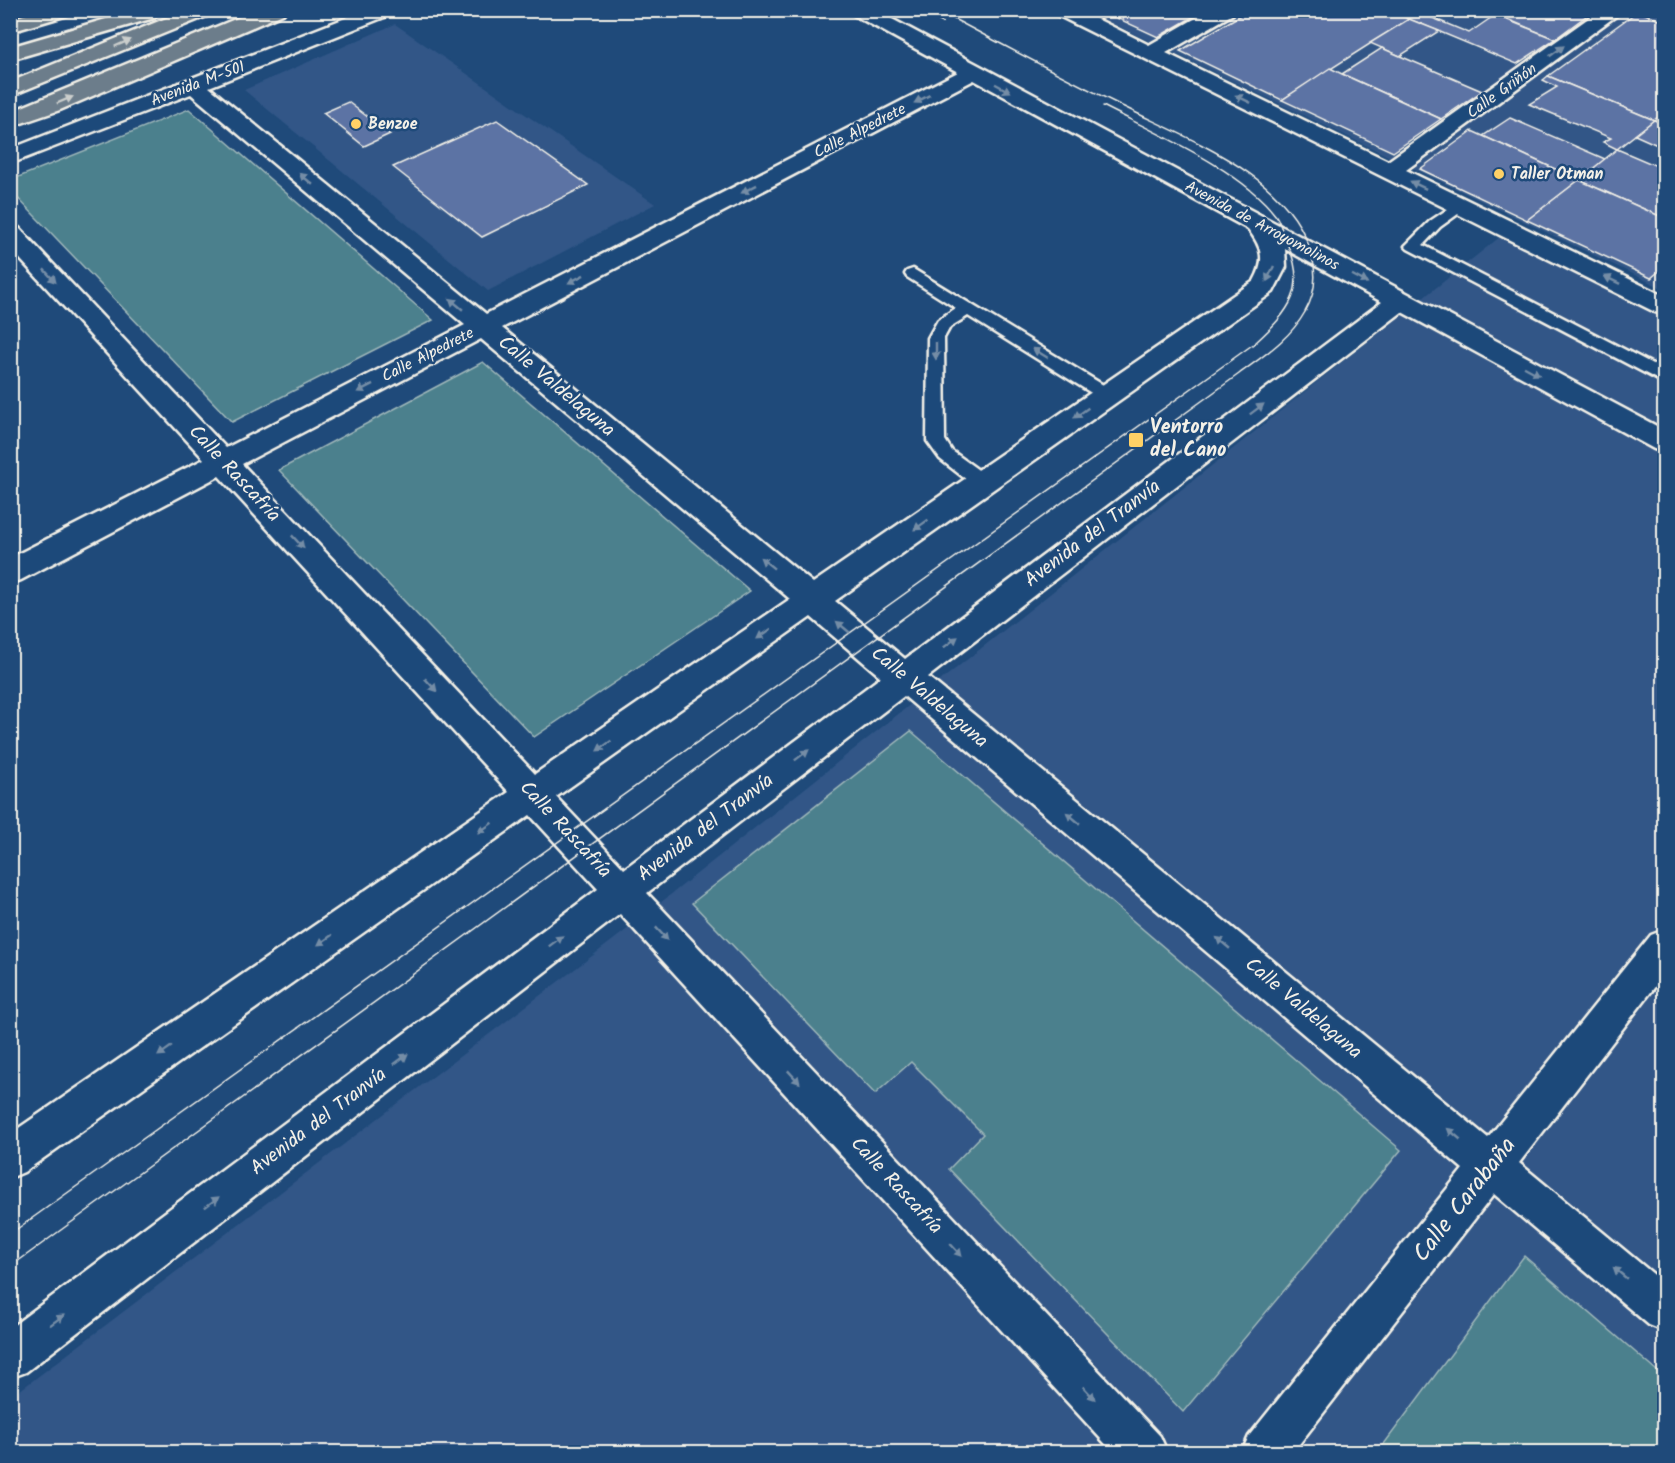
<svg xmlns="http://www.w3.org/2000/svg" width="1675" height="1463" font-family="Kalam,sans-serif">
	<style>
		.built { fill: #315687 }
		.green { fill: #4c808d; stroke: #a0b8ba; stroke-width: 1.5 }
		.building { fill: #5c73a4; stroke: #f4f1e8; stroke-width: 1.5 }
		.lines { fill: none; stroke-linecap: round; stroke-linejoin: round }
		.service-casing { stroke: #f4f1e8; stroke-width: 5 }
		.minor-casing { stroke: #f4f1e8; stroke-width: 5 }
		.motorway-casing { stroke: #f4f1e8; stroke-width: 5 }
		.service { fill: #1f4a7a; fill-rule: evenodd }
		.minor { fill: #1f4a7a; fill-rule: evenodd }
		.motorway { fill: #6c7d8b; fill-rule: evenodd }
		.tram { stroke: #f4f1e8; stroke-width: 1.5 }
		.oneway { fill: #cbcecc }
		.oneway2 { fill: #748da6 }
		.poi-dot { fill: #ffd166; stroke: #1f4a7a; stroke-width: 2 }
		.labels { text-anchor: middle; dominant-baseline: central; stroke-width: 5; stroke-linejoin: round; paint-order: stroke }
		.far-street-label { font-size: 16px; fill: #f4f1e8; stroke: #1f4a7a }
		.far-poi-label { font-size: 16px; font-weight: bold; fill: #f4f1e8; stroke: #1f4a7a; text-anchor: start }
		.street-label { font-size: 20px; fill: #f4f1e8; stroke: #1f4a7a }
		.poi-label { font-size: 20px; font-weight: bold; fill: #f4f1e8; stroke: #1f4a7a; text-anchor: start }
		.near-street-label { font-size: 24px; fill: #f4f1e8; stroke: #1f4a7a }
	</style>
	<rect width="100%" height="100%" fill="#1f4a7a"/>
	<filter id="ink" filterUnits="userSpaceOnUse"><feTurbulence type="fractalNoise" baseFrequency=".0167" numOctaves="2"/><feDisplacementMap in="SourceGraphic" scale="12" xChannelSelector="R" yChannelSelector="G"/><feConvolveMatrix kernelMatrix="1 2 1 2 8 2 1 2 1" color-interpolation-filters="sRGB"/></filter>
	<g filter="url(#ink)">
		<g class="built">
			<path d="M1087,11H1664V289Z"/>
			<path d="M395,24L655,204L488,291L244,90Z"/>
			<path d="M1515,225L1664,297V1452H11V1397L621,934Z"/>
		</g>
		<g class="green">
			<path d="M189,109L433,320L232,422L11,191V180Z"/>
			<path d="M483,362L750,591L534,737L279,470Z"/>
			<path d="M911,731L1401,1150L1183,1412L949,1169L983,1134L911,1062L875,1094L692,903Z"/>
			<path d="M1524,1256L1664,1377V1452H1378Z"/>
		</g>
		<g class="building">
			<path d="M1114,10H1205L1158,37L1108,14Z"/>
			<path d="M1249,10H1389L1409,19L1282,100L1180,51Z"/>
			<path d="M1389,10H1421L1409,19Z"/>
			<path d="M1485,10H1594L1555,39Z"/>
			<path d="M1638,11L1664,22V112L1662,115L1654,120L1548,76Z"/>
			<path d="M1418,12L1469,33L1495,15L1555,39L1517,64L1409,19Z"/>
			<path d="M1409,19L1439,31L1400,56L1370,43Z"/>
			<path d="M1382,48L1400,56L1482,91L1441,119L1342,74Z"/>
			<path d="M1330,68L1342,74L1441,119L1393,152L1282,100Z"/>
			<path d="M1548,76L1654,120L1617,149L1603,142L1611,138L1529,104L1557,87L1543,80Z"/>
			<path d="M348,102L390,134L364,146L323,113Z"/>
			<path d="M1510,118L1605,159L1579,180L1483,136Z"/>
			<path d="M497,120L588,185L482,237L393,167Z"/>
			<path d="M1654,120L1664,124V148L1635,135Z"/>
			<path d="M1472,131L1483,136L1579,180L1527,220L1420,169Z"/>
			<path d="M1617,149L1664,169V218L1579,180Z"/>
			<path d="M1579,180L1664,218V267L1651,278L1527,220Z"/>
		</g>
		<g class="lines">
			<g class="service-casing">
				<g id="service">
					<path d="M1460,201L1468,206L1465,209L1440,227L1423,245L1664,370V383L1408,249L1405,246L1430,221Z"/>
					<path d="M913,269L1113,391L1116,395L1113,399H1101L968,316L950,327L944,338L945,440L952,451L988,477L991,482L988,487L982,488L976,487L940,459L927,441L928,338L938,320L956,308L907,277L905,274L907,271Z"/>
				</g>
			</g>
			<g class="minor-casing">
				<g id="minor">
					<path d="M366,10H395L392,14L209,87L486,314L958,72L852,14L849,10H875L1664,430V452L1654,449L1402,312L928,677L1488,1138L1651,935L1664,930V975L1519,1163L1664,1283V1331L1649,1325L1494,1194L1293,1452H1242L1249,1436L1463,1169L904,696L647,893L1160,1436L1167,1452H1113L620,914L26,1372L10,1378V1328L598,889L530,815L24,1172L10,1178V1134L509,792L219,476L21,580L10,583V558L204,459L10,248V226L19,228L226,448L465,325L191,94L10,164V149ZM974,80L1248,229C1262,247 1266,260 1254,281L813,583L502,328ZM1285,249L1382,302L905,659L835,601L1273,292L1286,267ZM481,339L790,599L535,774L242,464ZM811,617L881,677L624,869L556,797Z"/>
					<path d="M1052,10H1079L1149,45L1210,10H1236L1233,14L1166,53L1388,161L1600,10H1624L1406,170L1664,296V314L1655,312L1055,14Z"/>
				</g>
			</g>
			<g class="motorway-casing">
				<g id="motorway">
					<path d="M41,10H74L71,14L10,32V19Z"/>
					<path d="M137,10H155L157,14L154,18L10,60V47Z"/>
					<path d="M186,10H215L212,14L10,96V82Z"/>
					<path d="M257,10H286L283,14L60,110L10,127V112Z"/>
				</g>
			</g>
			<use href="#service" class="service"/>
			<use href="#minor" class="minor"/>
			<use href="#motorway" class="motorway"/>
			<g class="tram">
				<path d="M919,10L943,23"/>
				<path d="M10,1234L1255,343C1290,311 1309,288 1286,241C1282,233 1281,223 1276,216C1241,169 1155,133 1103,106"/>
				<path d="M10,1267L1239,374C1263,356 1290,339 1305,312C1315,295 1317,275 1312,256C1292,175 1185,138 1118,104C1057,74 997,42 937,10"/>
			</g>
		</g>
		<defs><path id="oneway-solid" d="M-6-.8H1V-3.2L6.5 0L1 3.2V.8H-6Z" transform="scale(1.5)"/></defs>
		<g class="oneway">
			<use href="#oneway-solid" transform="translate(123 43) rotate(-23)"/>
			<use href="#oneway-solid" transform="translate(65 100) rotate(-23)"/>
		</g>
		<g class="oneway2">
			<use href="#oneway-solid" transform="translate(1557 51) rotate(-36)"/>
			<use href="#oneway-solid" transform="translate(1003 88) rotate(28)"/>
			<use href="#oneway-solid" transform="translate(922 99) rotate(153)"/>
			<use href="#oneway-solid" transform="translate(1243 99) rotate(-154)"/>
			<use href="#oneway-solid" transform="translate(306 179) rotate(-140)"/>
			<use href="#oneway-solid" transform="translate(1418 185) rotate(-154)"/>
			<use href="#oneway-solid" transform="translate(749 189) rotate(153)"/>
			<use href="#oneway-solid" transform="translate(1270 274) rotate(116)"/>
			<use href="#oneway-solid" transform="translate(50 276) rotate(47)"/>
			<use href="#oneway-solid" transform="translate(576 279) rotate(153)"/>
			<use href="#oneway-solid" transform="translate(1360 279) rotate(28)"/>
			<use href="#oneway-solid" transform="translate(1612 280) rotate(-154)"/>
			<use href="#oneway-solid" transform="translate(456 304) rotate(-140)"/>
			<use href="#oneway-solid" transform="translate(936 351) rotate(90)"/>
			<use href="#oneway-solid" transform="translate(1040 353) rotate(-148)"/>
			<use href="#oneway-solid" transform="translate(1532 371) rotate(28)"/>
			<use href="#oneway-solid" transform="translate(365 388) rotate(153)"/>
			<use href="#oneway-solid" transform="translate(1257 409) rotate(-37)"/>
			<use href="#oneway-solid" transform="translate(1081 413) rotate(145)"/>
			<use href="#oneway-solid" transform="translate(921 525) rotate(145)"/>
			<use href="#oneway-solid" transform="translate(298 542) rotate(47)"/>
			<use href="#oneway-solid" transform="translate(767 563) rotate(-141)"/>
			<use href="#oneway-solid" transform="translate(843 627) rotate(-140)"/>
			<use href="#oneway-solid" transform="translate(764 634) rotate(145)"/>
			<use href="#oneway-solid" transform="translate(951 642) rotate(-37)"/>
			<use href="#oneway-solid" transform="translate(431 685) rotate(47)"/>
			<use href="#oneway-solid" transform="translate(604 746) rotate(145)"/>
			<use href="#oneway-solid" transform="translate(802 755) rotate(-37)"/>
			<use href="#oneway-solid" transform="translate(1073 818) rotate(-140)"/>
			<use href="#oneway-solid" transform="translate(485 828) rotate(145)"/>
			<use href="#oneway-solid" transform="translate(662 934) rotate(47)"/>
			<use href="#oneway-solid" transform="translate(325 940) rotate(145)"/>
			<use href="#oneway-solid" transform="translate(556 941) rotate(-37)"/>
			<use href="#oneway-solid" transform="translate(1223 943) rotate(-140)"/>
			<use href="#oneway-solid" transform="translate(165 1051) rotate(145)"/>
			<use href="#oneway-solid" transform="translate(401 1059) rotate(-37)"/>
			<use href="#oneway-solid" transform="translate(794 1077) rotate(47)"/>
			<use href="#oneway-solid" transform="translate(1454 1134) rotate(-140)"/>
			<use href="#oneway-solid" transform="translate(212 1202) rotate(-37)"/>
			<use href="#oneway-solid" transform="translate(956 1250) rotate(47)"/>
			<use href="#oneway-solid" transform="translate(1620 1273) rotate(-140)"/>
			<use href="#oneway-solid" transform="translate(57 1320) rotate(-37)"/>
			<use href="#oneway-solid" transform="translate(1089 1393) rotate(47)"/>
		</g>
	</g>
	<g class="poi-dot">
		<circle cx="356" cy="124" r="6"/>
		<circle cx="1499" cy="174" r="6"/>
		<rect x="1128" y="432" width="16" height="16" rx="3"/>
	</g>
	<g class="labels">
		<g class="far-street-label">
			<text transform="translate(198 84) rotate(-21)">Avenida M-501</text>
			<text transform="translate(1502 91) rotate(-36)">Calle Griñón</text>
			<text transform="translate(860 131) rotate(-27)">Calle Alpedrete</text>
			<text transform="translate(1262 226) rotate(28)">Avenida de Arroyomolinos</text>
			<text transform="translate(428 355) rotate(-27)">Calle Alpedrete</text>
		</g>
		<g class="far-poi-label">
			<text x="368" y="124">Benzoe</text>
			<text x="1511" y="174">Taller Otman</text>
		</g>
		<g class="street-label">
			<text transform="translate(556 387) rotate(40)">Calle Valdelaguna</text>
			<text transform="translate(234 474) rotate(47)">Calle Rascafría</text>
			<text transform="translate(1093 534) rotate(-37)">Avenida del Tranvía</text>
			<text transform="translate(929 698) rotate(40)">Calle Valdelaguna</text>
			<text transform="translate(706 828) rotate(-37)">Avenida del Tranvía</text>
			<text transform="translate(565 830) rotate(47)">Calle Rascafría</text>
			<text transform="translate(1303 1009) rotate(40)">Calle Valdelaguna</text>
			<text transform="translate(319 1122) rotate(-37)">Avenida del Tranvía</text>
			<text transform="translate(896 1186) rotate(47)">Calle Rascafría</text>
		</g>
		<g class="poi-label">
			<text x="1150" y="428">Ventorro<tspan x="1150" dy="23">del Cano</tspan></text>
		</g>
		<g class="near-street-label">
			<text transform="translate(1465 1200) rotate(-52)">Calle Carabaña</text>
		</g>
	</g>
	<rect width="1675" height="1463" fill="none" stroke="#1f4a7a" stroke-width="36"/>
	<rect x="18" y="18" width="1639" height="1427" fill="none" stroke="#f4f1e8" stroke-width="2" filter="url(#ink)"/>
</svg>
